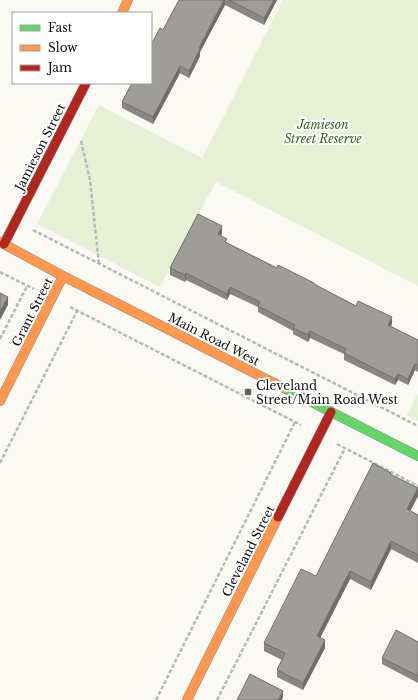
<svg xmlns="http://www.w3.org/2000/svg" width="418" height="700" font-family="'Libre Baskerville',serif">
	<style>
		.green { fill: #e7efd5 }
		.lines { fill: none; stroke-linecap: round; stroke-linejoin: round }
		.fast-casing { stroke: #8c8b89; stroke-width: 10 }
		.slow-casing { stroke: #8c8b89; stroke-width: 10 }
		.jam-casing { stroke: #8c8b89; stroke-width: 10 }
		.path { stroke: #b9b8b8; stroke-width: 2.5; stroke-dasharray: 4 2; stroke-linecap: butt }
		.fast { stroke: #63d668; stroke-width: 9 }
		.slow { stroke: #ff974d; stroke-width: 9 }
		.jam { stroke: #b3261e; stroke-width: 9 }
		.wall { fill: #898784 }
		.shaded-wall { fill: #6f6e6c }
		.building { fill: #9f9d9a; stroke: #6f6e6c }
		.poi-dot { fill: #62615f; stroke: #fff; stroke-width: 1.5 }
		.labels { text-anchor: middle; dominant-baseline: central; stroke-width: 4; stroke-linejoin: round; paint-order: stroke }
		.park-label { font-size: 12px; font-style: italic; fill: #366322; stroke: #fff }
		.street-label { font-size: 12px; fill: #0f0f0f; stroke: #fff }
		.poi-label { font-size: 12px; fill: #0f0f0f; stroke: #fff; text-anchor: start }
	</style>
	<rect width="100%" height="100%" fill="#fbf9f4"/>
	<g class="green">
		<path d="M283,0H418V286L216,182L160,287L37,224L99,105L202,158Z"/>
		<path d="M418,393V421L407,415Z"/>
	</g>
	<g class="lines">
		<g class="fast-casing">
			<path id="fast" d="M284,388L418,456"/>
		</g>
		<g class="slow-casing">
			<g id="slow">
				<path d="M122,13L128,0"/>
				<path d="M0,242L63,276L284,388"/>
				<path d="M0,401L63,276"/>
				<path d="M187,700L278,517"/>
			</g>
		</g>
		<g class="jam-casing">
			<g id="jam">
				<path d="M4,244L86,83"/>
				<path d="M278,517L331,412"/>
			</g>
		</g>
		<g class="path">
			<path d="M81,141L90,180L99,264"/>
			<path d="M33,230L418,426"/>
			<path d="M0,272L34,289"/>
			<path d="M70,307L301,425"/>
			<path d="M0,339L27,286"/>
			<path d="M337,444L418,486"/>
			<path d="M0,463L77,311"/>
			<path d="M156,700L295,422"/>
			<path d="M217,700L345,448"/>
		</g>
		<use href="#fast" class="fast"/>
		<use href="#slow" class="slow"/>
		<use href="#jam" class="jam"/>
	</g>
	<g class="wall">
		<path d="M179,0H277L264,25L225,5L200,52V56L189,78L180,73L153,124L122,108V102L163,30Z"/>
		<path d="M222,233L221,236L227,243L277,268L314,285L392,324L390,326L418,340V372L415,370L408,385L398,380L395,385L344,360V354L310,338L308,342L293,334V331L258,312V307L230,294L227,300L186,280L185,282L170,275V268Z"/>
		<path d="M391,475L418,496L410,511L418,515V563L391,549L371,590L350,579L320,638L325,648L303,690L277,677V670L282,660L264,651V643L316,576Z"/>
		<path d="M418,642V683L382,664V658Z"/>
	</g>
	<g class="shaded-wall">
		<path d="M224,0H225V5L200,52V56L189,78V71L199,48Z"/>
		<path d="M274,0H277L264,25V18Z"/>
		<path d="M180,66V73L153,124V117Z"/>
		<path d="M222,226V233L218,241V234Z"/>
		<path d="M186,273V280L185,282V275Z"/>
		<path d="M230,287V294L227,300V294Z"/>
		<path d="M8,297V305L0,320V312Z"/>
		<path d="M392,317V324L388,332V325Z"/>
		<path d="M310,331V338L308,342V335Z"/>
		<path d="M415,364V370L408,385V379Z"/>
		<path d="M398,374V380L395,385V379Z"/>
		<path d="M418,488V496L407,517V509Z"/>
		<path d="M391,541V549L371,590V582Z"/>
		<path d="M350,571V579L317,644V636Z"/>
		<path d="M325,640V648L303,690V683Z"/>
		<path d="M283,691V697L282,700H278Z"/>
	</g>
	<g class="building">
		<path d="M179,0H224L199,48L200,49L189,71L180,66L153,117L122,102L132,83H151V45L160,28L163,30Z"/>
		<path d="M229,0H274L264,18Z"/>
		<path d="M198,214L222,226L218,234L227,239L225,242L277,268L278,265L314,283V284L356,306L358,301L392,317L388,325L418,340V365L415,364L408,379L398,374L395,379L344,353L346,349L310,331L308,335L293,328L295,325L258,306L260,302L230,287L227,294L186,273L185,275L170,268Z"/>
		<path d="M0,293L8,297L0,312Z"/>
		<path d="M373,463L391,473L390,474L418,488L407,509L418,515V555L391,541L371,582L350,571L317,636L325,640L303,683L277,670L285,653L264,643L301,569L316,576Z"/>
		<path d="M396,630L418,642V676L382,658Z"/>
		<path d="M250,674L283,691L278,700H237Z"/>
	</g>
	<rect class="poi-dot" x="244" y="388" width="8" height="8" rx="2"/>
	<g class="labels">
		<g class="park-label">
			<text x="323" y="124">Jamieson<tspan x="323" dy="14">Street Reserve</tspan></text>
		</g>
		<g class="street-label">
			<text transform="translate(40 147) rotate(-63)">Jamieson Street</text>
			<text transform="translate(32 312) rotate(-63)">Grant Street</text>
			<text transform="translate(214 339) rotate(27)">Main Road West</text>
			<text transform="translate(248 551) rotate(-63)">Cleveland Street</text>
		</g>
		<g class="poi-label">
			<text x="256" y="385">Cleveland<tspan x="256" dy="14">Street/Main Road West</tspan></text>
		</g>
	</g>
	<rect x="12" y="12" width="140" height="72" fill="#ffffff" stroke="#9f9f9f"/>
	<rect x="20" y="25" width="20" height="6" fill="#63d668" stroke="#9f9f9f"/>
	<text x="48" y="32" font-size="12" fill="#0f0f0f">Fast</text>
	<rect x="20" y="45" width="20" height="6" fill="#ff974d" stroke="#9f9f9f"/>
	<text x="48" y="52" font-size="12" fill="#0f0f0f">Slow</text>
	<rect x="20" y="65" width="20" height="6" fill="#b3261e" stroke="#9f9f9f"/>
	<text x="48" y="72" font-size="12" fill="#0f0f0f">Jam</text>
</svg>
